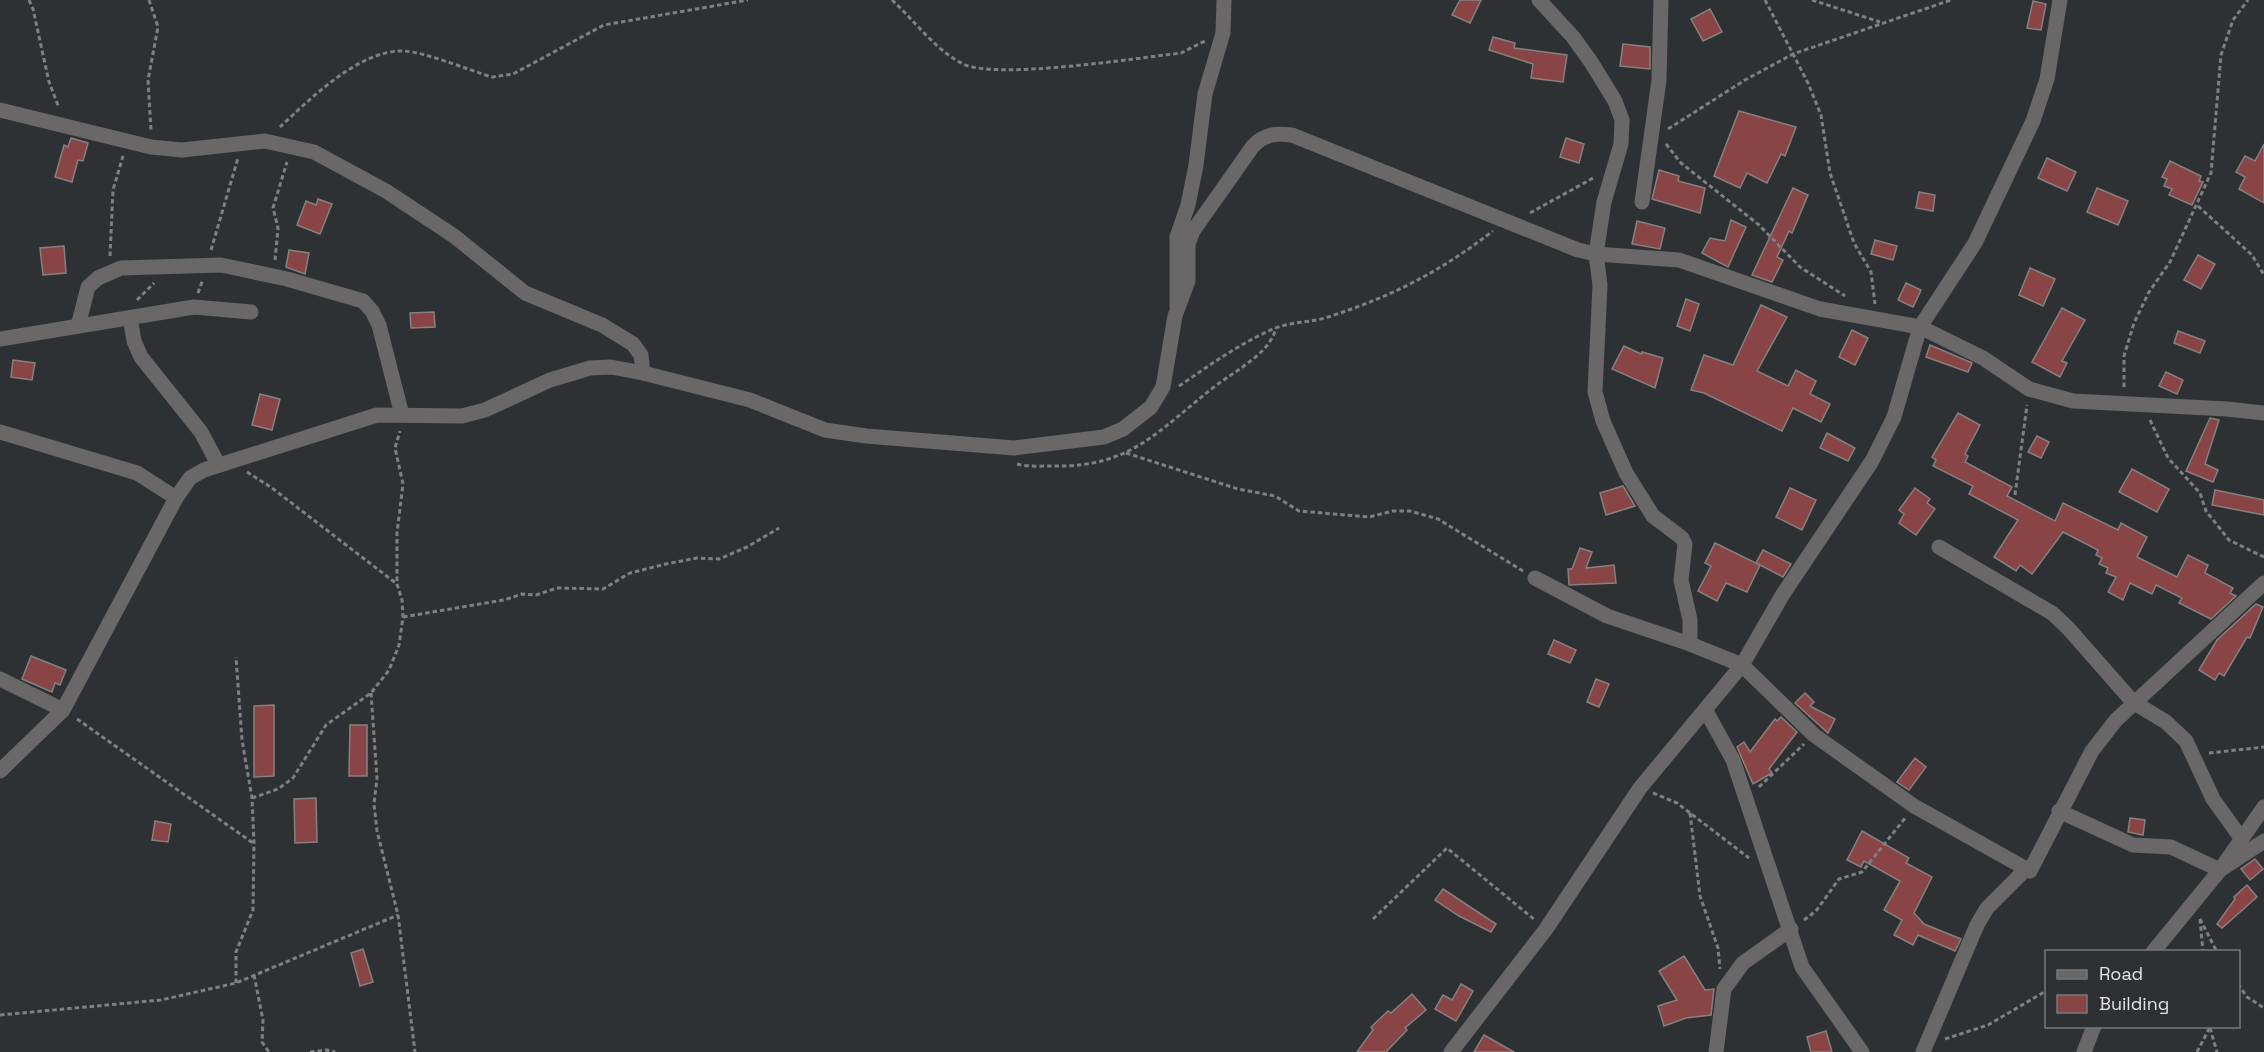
<svg xmlns="http://www.w3.org/2000/svg" width="2264" height="1052" font-family="'Space Grotesk',sans-serif">
	<style>
		.building { fill: #894445; stroke: #868181; stroke-width: 1.5 }
		.lines { fill: none; stroke-linecap: round; stroke-linejoin: round }
		.path { stroke: #7e8183; stroke-width: 3; stroke-dasharray: 4.5 3; stroke-linecap: butt }
		.minor { stroke: #696767; stroke-width: 15 }
	</style>
	<rect width="100%" height="100%" fill="#2e3133"/>
	<g class="building">
		<path d="M1460,0H1481L1470,23L1452,15Z"/>
		<path d="M2033,1L2046,4L2041,30L2027,28Z"/>
		<path d="M1710,9L1722,32L1703,41L1691,19Z"/>
		<path d="M1493,37L1515,43L1514,48L1567,55L1563,82L1531,78L1533,64L1489,50Z"/>
		<path d="M1623,44L1650,47V69L1620,66Z"/>
		<path d="M1739,111L1796,127L1785,156L1781,154L1767,183L1747,173L1740,188L1714,176Z"/>
		<path d="M71,138L88,143L83,161L78,160L72,182L55,177L64,145L68,147Z"/>
		<path d="M1566,138L1584,144L1579,163L1560,157Z"/>
		<path d="M2264,144V203L2239,189L2245,177L2236,172L2245,156L2255,161Z"/>
		<path d="M2047,158L2076,172L2067,191L2038,178Z"/>
		<path d="M2170,161L2201,176L2199,181L2203,182L2192,205L2169,195L2172,189L2164,186L2167,179L2162,177Z"/>
		<path d="M1659,170L1679,176L1678,181L1705,188L1700,213L1652,199Z"/>
		<path d="M1793,188L1808,195L1792,233L1789,231L1777,257L1783,260L1772,282L1752,275Z"/>
		<path d="M2097,188L2128,201L2118,225L2087,212Z"/>
		<path d="M1919,192L1935,195L1933,211L1916,208Z"/>
		<path d="M318,199L332,204L320,234L297,225L306,201L316,205Z"/>
		<path d="M1731,220L1746,227L1728,267L1702,253L1710,238L1725,241Z"/>
		<path d="M1637,221L1665,228L1660,249L1632,244Z"/>
		<path d="M1875,240L1897,246L1893,260L1871,254Z"/>
		<path d="M64,246L66,273L43,275L40,248Z"/>
		<path d="M289,250L309,253L305,274L286,267Z"/>
		<path d="M2198,255L2215,264L2201,289L2184,280Z"/>
		<path d="M2030,268L2055,279L2043,306L2019,295Z"/>
		<path d="M1906,283L1921,290L1913,307L1898,300Z"/>
		<path d="M1686,299L1699,304L1690,331L1677,326Z"/>
		<path d="M1761,305L1787,317L1757,371L1788,386L1796,370L1816,381L1810,394L1830,404L1821,422L1793,408L1782,431L1704,393L1691,390L1704,355L1733,365Z"/>
		<path d="M2062,308L2085,320L2062,361L2067,363L2060,377L2032,362Z"/>
		<path d="M434,312L435,327L411,328L410,313Z"/>
		<path d="M1852,330L1868,338L1855,365L1839,357Z"/>
		<path d="M2178,331L2205,341L2200,353L2174,343Z"/>
		<path d="M1930,345L1972,363L1968,372L1926,357Z"/>
		<path d="M1624,346L1641,354L1642,352L1663,358L1655,388L1612,369Z"/>
		<path d="M13,360L35,363L32,380L11,377Z"/>
		<path d="M2166,372L2183,380L2177,394L2159,386Z"/>
		<path d="M260,394L280,399L272,430L252,425Z"/>
		<path d="M1958,413L1980,425L1965,454L1968,456L1965,462L2012,487L2007,496L2055,521L2063,503L2118,530L2121,523L2147,537L2137,557L2177,577L2188,555L2208,565L2205,573L2233,588L2230,593L2236,596L2211,619L2179,603L2182,598L2156,585L2152,594L2130,583L2123,600L2108,592L2116,577L2106,573L2108,568L2099,564L2102,558L2096,555L2098,550L2063,532L2032,574L2020,565L2016,571L1994,557L2018,520L1969,494L1973,486L1933,466L1936,460L1932,457Z"/>
		<path d="M2210,418L2219,420L2205,464L2218,470L2213,482L2186,471Z"/>
		<path d="M1827,433L1855,448L1848,461L1820,448Z"/>
		<path d="M2037,436L2049,442L2041,458L2028,452Z"/>
		<path d="M2132,469L2169,489L2157,512L2119,492Z"/>
		<path d="M1623,486L1635,506L1606,515L1600,493Z"/>
		<path d="M1790,488L1816,500L1802,530L1776,517Z"/>
		<path d="M1915,488L1930,499L1927,503L1935,509L1916,535L1899,523L1904,514L1899,510Z"/>
		<path d="M2215,490L2264,500V515L2212,505Z"/>
		<path d="M1715,543L1760,565L1747,592L1726,583L1717,601L1698,591L1711,566L1705,563Z"/>
		<path d="M1580,548L1592,552L1586,568L1614,565L1616,583L1569,585L1568,569H1572Z"/>
		<path d="M1763,550L1791,564L1783,577L1756,563Z"/>
		<path d="M2256,604L2263,607L2250,638L2247,637L2224,676L2219,673L2215,680L2199,670L2217,640Z"/>
		<path d="M1554,640L1576,650L1570,663L1548,654Z"/>
		<path d="M31,656L66,670L60,685L55,683L52,692L22,679Z"/>
		<path d="M1596,679L1609,684L1599,707L1587,702Z"/>
		<path d="M1805,693L1814,702L1810,706L1835,719L1828,733L1795,703Z"/>
		<path d="M274,705V776L254,777V706Z"/>
		<path d="M1781,717L1797,732L1769,769L1772,773L1753,784L1737,747L1744,742L1750,752L1775,719L1777,721Z"/>
		<path d="M350,725H367V776H349Z"/>
		<path d="M1915,758L1926,767L1909,790L1897,782Z"/>
		<path d="M316,798L317,842L295,843L294,799Z"/>
		<path d="M2130,818L2145,820L2143,835L2128,832Z"/>
		<path d="M155,821L171,824L168,842L152,840Z"/>
		<path d="M1862,831L1909,858L1906,863L1932,877L1914,913L1924,924L1961,939L1955,951L1918,935L1913,945L1894,935L1902,920L1884,910L1900,881L1864,861L1861,867L1847,860Z"/>
		<path d="M2255,859L2263,869L2250,880L2241,869Z"/>
		<path d="M2247,885L2257,897L2222,928L2217,924L2235,899L2234,897Z"/>
		<path d="M1443,889L1496,924L1491,932L1459,916L1435,900Z"/>
		<path d="M363,949L373,982L360,986L351,953Z"/>
		<path d="M1684,956L1705,990L1714,989L1711,1015L1686,1018L1664,1026L1658,1006L1677,1000L1659,971Z"/>
		<path d="M1461,984L1473,991L1456,1021L1435,1009L1443,995L1452,1000Z"/>
		<path d="M1412,994L1426,1010L1405,1028L1407,1030L1386,1052H1357L1373,1030L1371,1027L1388,1011L1391,1013Z"/>
		<path d="M1826,1031L1832,1052H1811L1807,1037Z"/>
		<path d="M1484,1035L1514,1052H1474Z"/>
	</g>
	<g class="lines">
		<g class="path">
			<path d="M29,0L33,9L49,82L59,108"/>
			<path d="M149,0L158,27L148,80L151,130"/>
			<path d="M892,0C915,21 934,49 963,64C997,80 1137,58 1181,53L1205,41"/>
			<path d="M1765,0L1808,83L1821,115L1830,173L1854,243L1871,272L1875,304"/>
			<path d="M1812,0L1880,22"/>
			<path d="M280,127C310,99 359,50 403,51C426,52 468,70 492,77L513,74L604,25L748,0"/>
			<path d="M1668,129L1745,80L1793,54L1951,0"/>
			<path d="M1666,144L1681,163L1759,225L1800,267L1845,296"/>
			<path d="M2198,206L2252,255L2264,275"/>
			<path d="M1530,213L1595,177"/>
			<path d="M211,250L238,158"/>
			<path d="M110,256L113,190L123,156"/>
			<path d="M275,260L278,228L273,208L287,162"/>
			<path d="M198,293L203,279"/>
			<path d="M137,300L154,283"/>
			<path d="M1179,386C1210,365 1239,344 1273,329C1291,321 1313,323 1331,316C1393,296 1441,271 1493,231"/>
			<path d="M2124,387V356L2134,323L2149,292L2170,262L2211,173L2221,55L2233,20L2248,0"/>
			<path d="M2150,420L2168,458L2200,493L2206,511L2229,540L2264,557"/>
			<path d="M1126,453L1238,489L1275,496L1299,511L1369,517L1393,511H1410L1438,519L1523,571"/>
			<path d="M1017,464C1028,467 1042,466 1053,466C1133,468 1160,428 1218,384C1238,369 1270,353 1276,328"/>
			<path d="M247,472L272,488L397,584"/>
			<path d="M2015,495L2027,405"/>
			<path d="M403,617L504,600L522,594L536,595L557,588L603,589L630,573L666,564L697,558L719,559L747,547L779,528"/>
			<path d="M371,693L377,778L374,804L377,831L398,915L415,1052"/>
			<path d="M77,719L253,843"/>
			<path d="M2209,753L2264,747"/>
			<path d="M1759,787L1804,744"/>
			<path d="M1653,793L1677,803L1749,858"/>
			<path d="M252,798L278,789L293,778L326,725L371,693L389,670L399,645L403,617L402,600L397,584V533L403,484L395,448L400,431"/>
			<path d="M1690,813L1700,896L1718,948L1720,969"/>
			<path d="M1373,919L1447,848L1535,920"/>
			<path d="M2200,919L2217,952"/>
			<path d="M2200,919L2203,952"/>
			<path d="M1804,920L1816,911L1839,879L1862,872L1906,817"/>
			<path d="M254,975L263,1020L262,1042L269,1052"/>
			<path d="M236,983V952L253,910L254,843L252,798L242,740L236,657"/>
			<path d="M2238,984L2247,997L2264,1008"/>
			<path d="M0,1015L161,1000L236,983L398,915"/>
			<path d="M2210,1028L2217,1052"/>
			<path d="M1945,1039L1988,1025L2046,991"/>
			<path d="M310,1052L327,1050L335,1052"/>
			<path d="M2197,1052L2210,1027"/>
		</g>
		<g class="minor">
			<path d="M1539,0L1573,37L1591,62L1615,101L1622,120L1621,144L1604,202L1596,254L1600,285L1595,392L1603,421L1626,473L1653,516L1682,538L1685,544L1681,580L1690,620V644"/>
			<path d="M0,110L151,147L182,150L265,141L314,152L386,191L454,236L525,293L602,325L633,344L641,355L643,373"/>
			<path d="M1642,202L1659,80L1661,0"/>
			<path d="M1177,306V237L1188,205L1196,165L1205,94L1223,33L1224,0"/>
			<path d="M130,318L134,341L141,357L201,432L218,464"/>
			<path d="M78,326L88,287L98,278L121,268L221,265L287,279L363,301L372,311L379,325L402,415"/>
			<path d="M0,339L194,307L251,312"/>
			<path d="M0,432L137,473L176,498"/>
			<path d="M1939,547L2052,613L2068,628L2133,702L2166,722L2186,741L2213,799L2241,838"/>
			<path d="M1535,578L1607,616L1690,644L1742,665L1814,735L1914,806L2030,871L2092,751L2116,720L2264,583"/>
			<path d="M0,679L63,710"/>
			<path d="M1706,711L1733,760L1802,967L1862,1052"/>
			<path d="M0,771L63,710L176,498L190,478L204,470L377,415L462,416L485,410L550,380L590,368L611,367L643,373L750,400L825,430L866,436L1014,448L1104,437L1123,429L1151,407L1163,387L1175,316L1188,281V244L1193,231L1253,146C1264,134 1276,133 1292,135L1578,250L1596,254L1679,260L1820,309L1920,327L1983,358L2029,389L2073,401L2227,409L2264,413"/>
			<path d="M2059,811L2133,845L2171,847L2220,870L2264,841"/>
			<path d="M2153,952L2220,870L2264,807"/>
			<path d="M1451,1052L1546,929L1640,788L1742,665L1783,594L1872,461L1894,417L1920,327L1975,243L2033,121L2047,79L2060,0"/>
			<path d="M1716,1052L1724,989L1743,963L1791,929"/>
			<path d="M1923,1052L1977,925L1987,908L2025,870"/>
			<path d="M2084,1052L2094,1026"/>
		</g>
	</g>
	<rect x="2045" y="950" width="195" height="78" fill="#2e3133" stroke="#76797b" stroke-width="1.5"/>
	<rect x="2057" y="970" width="30" height="9" fill="#696767" stroke="#76797b" stroke-width="1.5"/>
	<text x="2099" y="980" font-size="18" fill="#e3e5e7">Road</text>
	<rect x="2057" y="995" width="30" height="18" fill="#894445" stroke="#76797b" stroke-width="1.5"/>
	<text x="2099" y="1010" font-size="18" fill="#e3e5e7">Building</text>
</svg>
